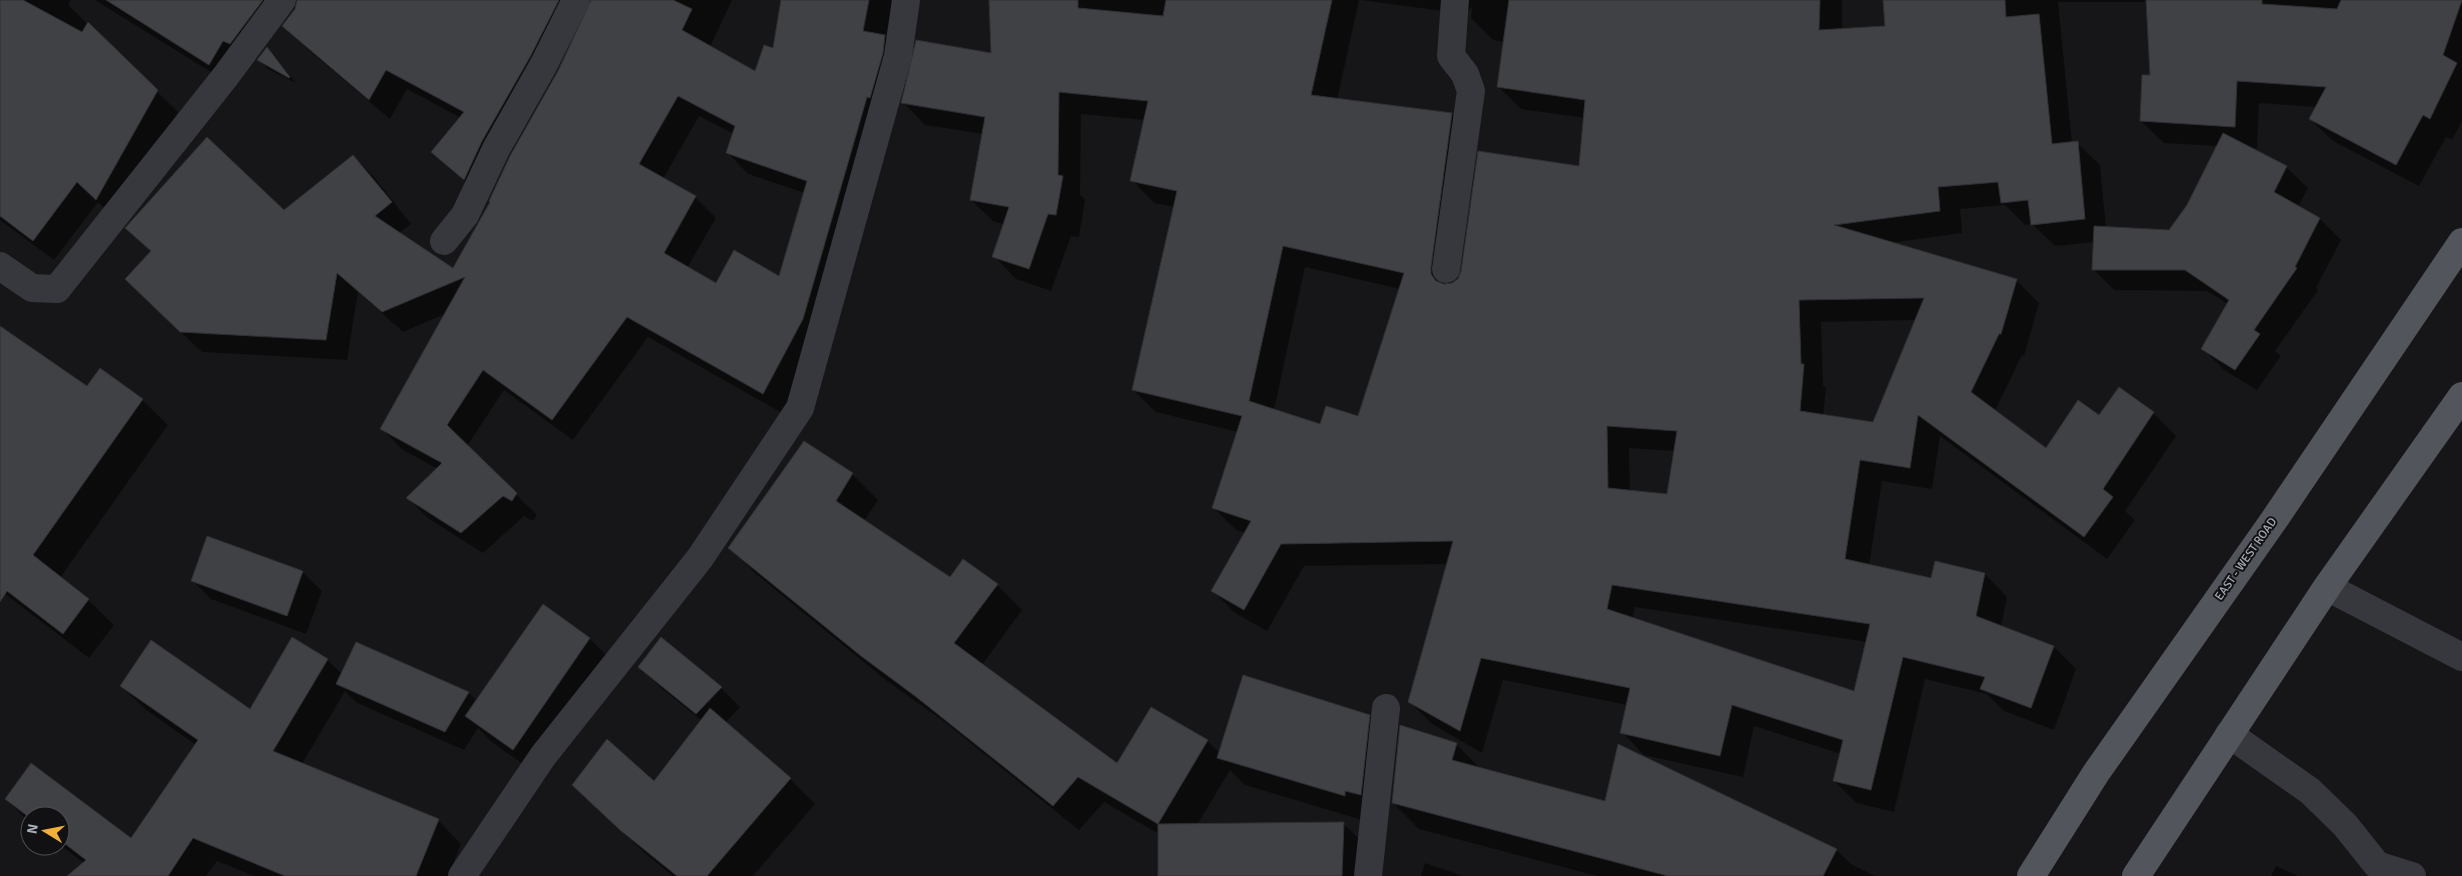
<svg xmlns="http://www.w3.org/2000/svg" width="2462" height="876" font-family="Signika,sans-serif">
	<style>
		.shadow { fill: #0007; fill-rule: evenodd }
		.building { fill: #404145; stroke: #303034; fill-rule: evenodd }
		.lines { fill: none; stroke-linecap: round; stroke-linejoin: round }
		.minor { stroke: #37383d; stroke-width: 28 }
		.primary { stroke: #53555c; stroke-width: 28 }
		.labels { text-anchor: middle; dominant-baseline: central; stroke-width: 4; stroke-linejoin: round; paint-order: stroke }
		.street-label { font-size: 12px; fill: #a8adb8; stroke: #111113 }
	</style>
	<rect width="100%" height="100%" fill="#161618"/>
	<g class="shadow">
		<path d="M0,0H71L68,5L178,112L117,220L98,202L54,260L0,220Z"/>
		<path d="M95,0H732L710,47L756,72L774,50L783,0H893L886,37L905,57L784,414L648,337L573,440L504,390L467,446L537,515L533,521L524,516L483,553L429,519L408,498L438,469L403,450L382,429L445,314L403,332L358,292L347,360L202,352L147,300L152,252L127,228L284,212L353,156L374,177L411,224L399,233L454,269L492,202L559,72L588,8L582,14L503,162L485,200L433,152L461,118L407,89L390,119L305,47L284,26L295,8L294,7L230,84ZM699,116L734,134L728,153L748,174L805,193L780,278L716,285L687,268L716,218L695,197L663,179Z"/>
		<path d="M991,0H1359L1337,100L1452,114L1474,136L1453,284L1580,168L1585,118L1521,109L1498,86L1504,42L1493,40L1471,18L1472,7L1465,14L1361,0H1842V30L1887,28L1885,0H2462V121L2452,140L2446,137L2419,186L2333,141L2310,119L2316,107L2259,103L2257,149L2251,148L2286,167L2308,188L2298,207L2320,219L2341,240L2316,288L2318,290L2275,351L2281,356L2257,390L2224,370L2203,349L2228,304L2207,291L2114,290L2093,269L2095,242L2055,246L2032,224L2025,225L2005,205L1960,209L1962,233L1890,243L2016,280L2039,303L2024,356L2022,355L1995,411L2047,449L2099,417L2119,389L2153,413L2176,436L2125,511L2135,520L2107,559L1940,436L1932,489L1882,481L1869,566L1932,580L1935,563L1985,574L2007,597L2001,627L2054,647L2076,669L2054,730L2004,711L1987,694L1925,679L1894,812L1857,803L1834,781L1841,754L1754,726L1743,777L1644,755L1622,732L1628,705L1503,680L1482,753L1432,724L1409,701L1448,564L1304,566L1267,631L1235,613L1213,591L1246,533L1236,530L1213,507L1238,432L1156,412L1133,390L1174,207L1154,203L1132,180L1145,120L1081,114L1080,195L1085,199L1079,237L1071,236L1051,291L1016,279L994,256L1004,224L994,222L971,200L983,134L925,125L903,102L992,54ZM2058,2H2147L2152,77L2141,121L2164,143L2218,146L2188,206L2170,231L2106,228L2100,165L2077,143H2072ZM1305,267L1400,289L1358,417L1321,425L1274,410ZM1916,320L1874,423L1823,416L1826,388L1823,385L1821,322ZM1629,448L1675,451L1668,495L1630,491ZM1635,607L1867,642L1855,692L1632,619Z"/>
		<path d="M267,49L276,58L296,83L268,69L259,60Z"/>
		<path d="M0,328L88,388L142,400L168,425L60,578L88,600L114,625L89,658L0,590Z"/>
		<path d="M804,442L852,474L878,500L864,521L950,579L963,560L997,585L1022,610L982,665L1117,764L1207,741L1220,753L1369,716L1396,743L1372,823L1245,785L1230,770L1197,825L1344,824L1369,849L1368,876H1160L1159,834L1104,802L1079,830L942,720L887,681L755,573L730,547Z"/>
		<path d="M302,572L322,591L306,634L211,599L192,580Z"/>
		<path d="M590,639L616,665L540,776L493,743L478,728L464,750L357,703L345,691L302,764L438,820L461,844L448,876H254L217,861L206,876H78L84,863L60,845V816H30V823L6,799L31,765L131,840L196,745L145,709L121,686L250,710L327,660L342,674L356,644L469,693L477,701Z"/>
		<path d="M640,667L721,688L740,707L725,723L790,779L815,804L753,876H673L647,855L573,785L654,782L702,721L659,686Z"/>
		<path d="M1456,744L1481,769L1606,802L1836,850L1851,864L1875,876H1597L1419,829L1393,803Z"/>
		<path d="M1425,863L1463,876H1421Z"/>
		<path d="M2276,866L2298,876H2271Z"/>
	</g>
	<g class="building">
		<path d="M0,0H23L82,32L88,22L158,90L96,200L77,182L33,241L0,216Z"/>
		<path d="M106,0H263L230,44L223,41L209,65Z"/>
		<path d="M297,0H559L530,57L482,141L464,180L431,152L464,112L386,70L369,100L282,26L295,9Z"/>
		<path d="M591,0H673L692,9L682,30L755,71L764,45L773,48L781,0H869L863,31L885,35L883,53L870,98L867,97L803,319L763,394L627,317L552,420L483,370L447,425L517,493L512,501L503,496L461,533L406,498L442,463L380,429L465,277L382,312L337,273L326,340L180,332L125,279L151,251L125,228L207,137L284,210L353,155L392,202L375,216L453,268L490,202L489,201L510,156L558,71ZM678,96L735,126L726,153L807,181L779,276L734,250L716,283L664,253L696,196L639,164Z"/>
		<path d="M989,0H1078V8L1163,16L1166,0H1332L1311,95L1452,113L1431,267V274L1436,281L1444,284L1452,283L1458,279L1461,271L1478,151L1579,166L1585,100L1497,87L1509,0H1820L1819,30L1885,26L1883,0H2005L2006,17L2039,14L2052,144L2078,141L2085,219L2031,225L2028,200L2001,203L1998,182L1938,187L1940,211L1834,225L2017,279L2001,334H1999L1971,392L2046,448L2078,400L2099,415L2119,387L2154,412L2103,489L2113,497L2084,537L1918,415L1910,468L1860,460L1845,559L1931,578L1935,561L1985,573L1976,616L2054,646L2031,708L1980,689L1985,677L1903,657L1871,790L1833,781L1843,740L1732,705L1720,756L1620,733L1630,688L1481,658L1460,731L1408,702L1453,541L1281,544L1244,610L1211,591L1251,521L1212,508L1242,416L1132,390L1177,191L1130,181L1148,101L1059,92L1058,175L1063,176L1056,215L1048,214L1029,269L992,257L1009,207L970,200L985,117L901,103L916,40L991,53ZM1283,246L1404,273L1358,416L1326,406L1320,424L1249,401ZM1924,298L1873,422L1800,411L1804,364H1801L1799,300ZM1607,426L1677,431L1667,494L1608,488ZM1612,585L1870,624L1854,691L1607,609Z"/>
		<path d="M2146,0H2262V4L2337,9L2341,0H2462L2443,55L2457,63L2430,119L2423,115L2396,165L2309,119L2326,87L2237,81L2235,127L2140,121L2142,75H2150Z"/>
		<path d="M267,47L290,77L289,78L257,60Z"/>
		<path d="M2223,133L2287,166L2274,192L2320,218L2295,267L2297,268L2254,330L2260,334L2235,370L2201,349L2229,300L2185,270H2092L2094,226L2169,230L2187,205Z"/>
		<path d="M0,326L87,386L100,368L143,399L33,555L89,599L63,634L7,591L0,602Z"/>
		<path d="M804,441L853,473L836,501L950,577L963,559L998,584L954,643L1117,763L1151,707L1208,740L1158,824L1078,777L1053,806L915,696L861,656L728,548Z"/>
		<path d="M207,536L303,571L287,616L191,581Z"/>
		<path d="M543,604L590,638L513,750L465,716Z"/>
		<path d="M292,637L328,659L273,751L439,819L416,876H285L193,838L168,876H67L86,860L60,840V816H30V818L5,799L31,763L131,838L198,740L120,686L151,640L250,709Z"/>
		<path d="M661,637L722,687L696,714L638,667Z"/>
		<path d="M356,642L469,692L445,732L336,684Z"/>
		<path d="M1243,675L1370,715L1361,795L1345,791V796L1217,758Z"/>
		<path d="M710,708L791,778L707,876H677L620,830L572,785L607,739L654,781Z"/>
		<path d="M1400,725L1457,743L1452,760L1605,801L1618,744L1837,849L1823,876H1668L1392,803Z"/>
		<path d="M1344,822L1342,876H1158V824Z"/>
	</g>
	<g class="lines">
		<g class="minor">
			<path d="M444,241L465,215L496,149L544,64L576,0"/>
			<path d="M0,266L32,288L57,289L225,77L282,0"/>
			<path d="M1446,269L1471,91L1465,74L1451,56L1455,0"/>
			<path d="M2327,587L2462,657"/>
			<path d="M2229,734L2310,791L2345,825L2377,865L2412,876"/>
			<path d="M462,876L543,756L700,558L800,408L898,56L906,0"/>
			<path d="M1368,876L1386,708"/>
		</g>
		<g class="primary">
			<path d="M2031,876L2096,773L2274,520L2462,242"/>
			<path d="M2136,876L2327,587L2462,396"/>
		</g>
	</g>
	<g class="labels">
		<g class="street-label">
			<text transform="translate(2246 559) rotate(-55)">EAST - WEST ROAD</text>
		</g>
	</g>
	<g transform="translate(45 831) rotate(280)"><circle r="24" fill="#111113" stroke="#4d4f55"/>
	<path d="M0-4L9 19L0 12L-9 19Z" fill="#f2b134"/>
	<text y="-8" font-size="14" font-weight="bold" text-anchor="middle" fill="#a8adb8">N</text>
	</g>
</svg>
